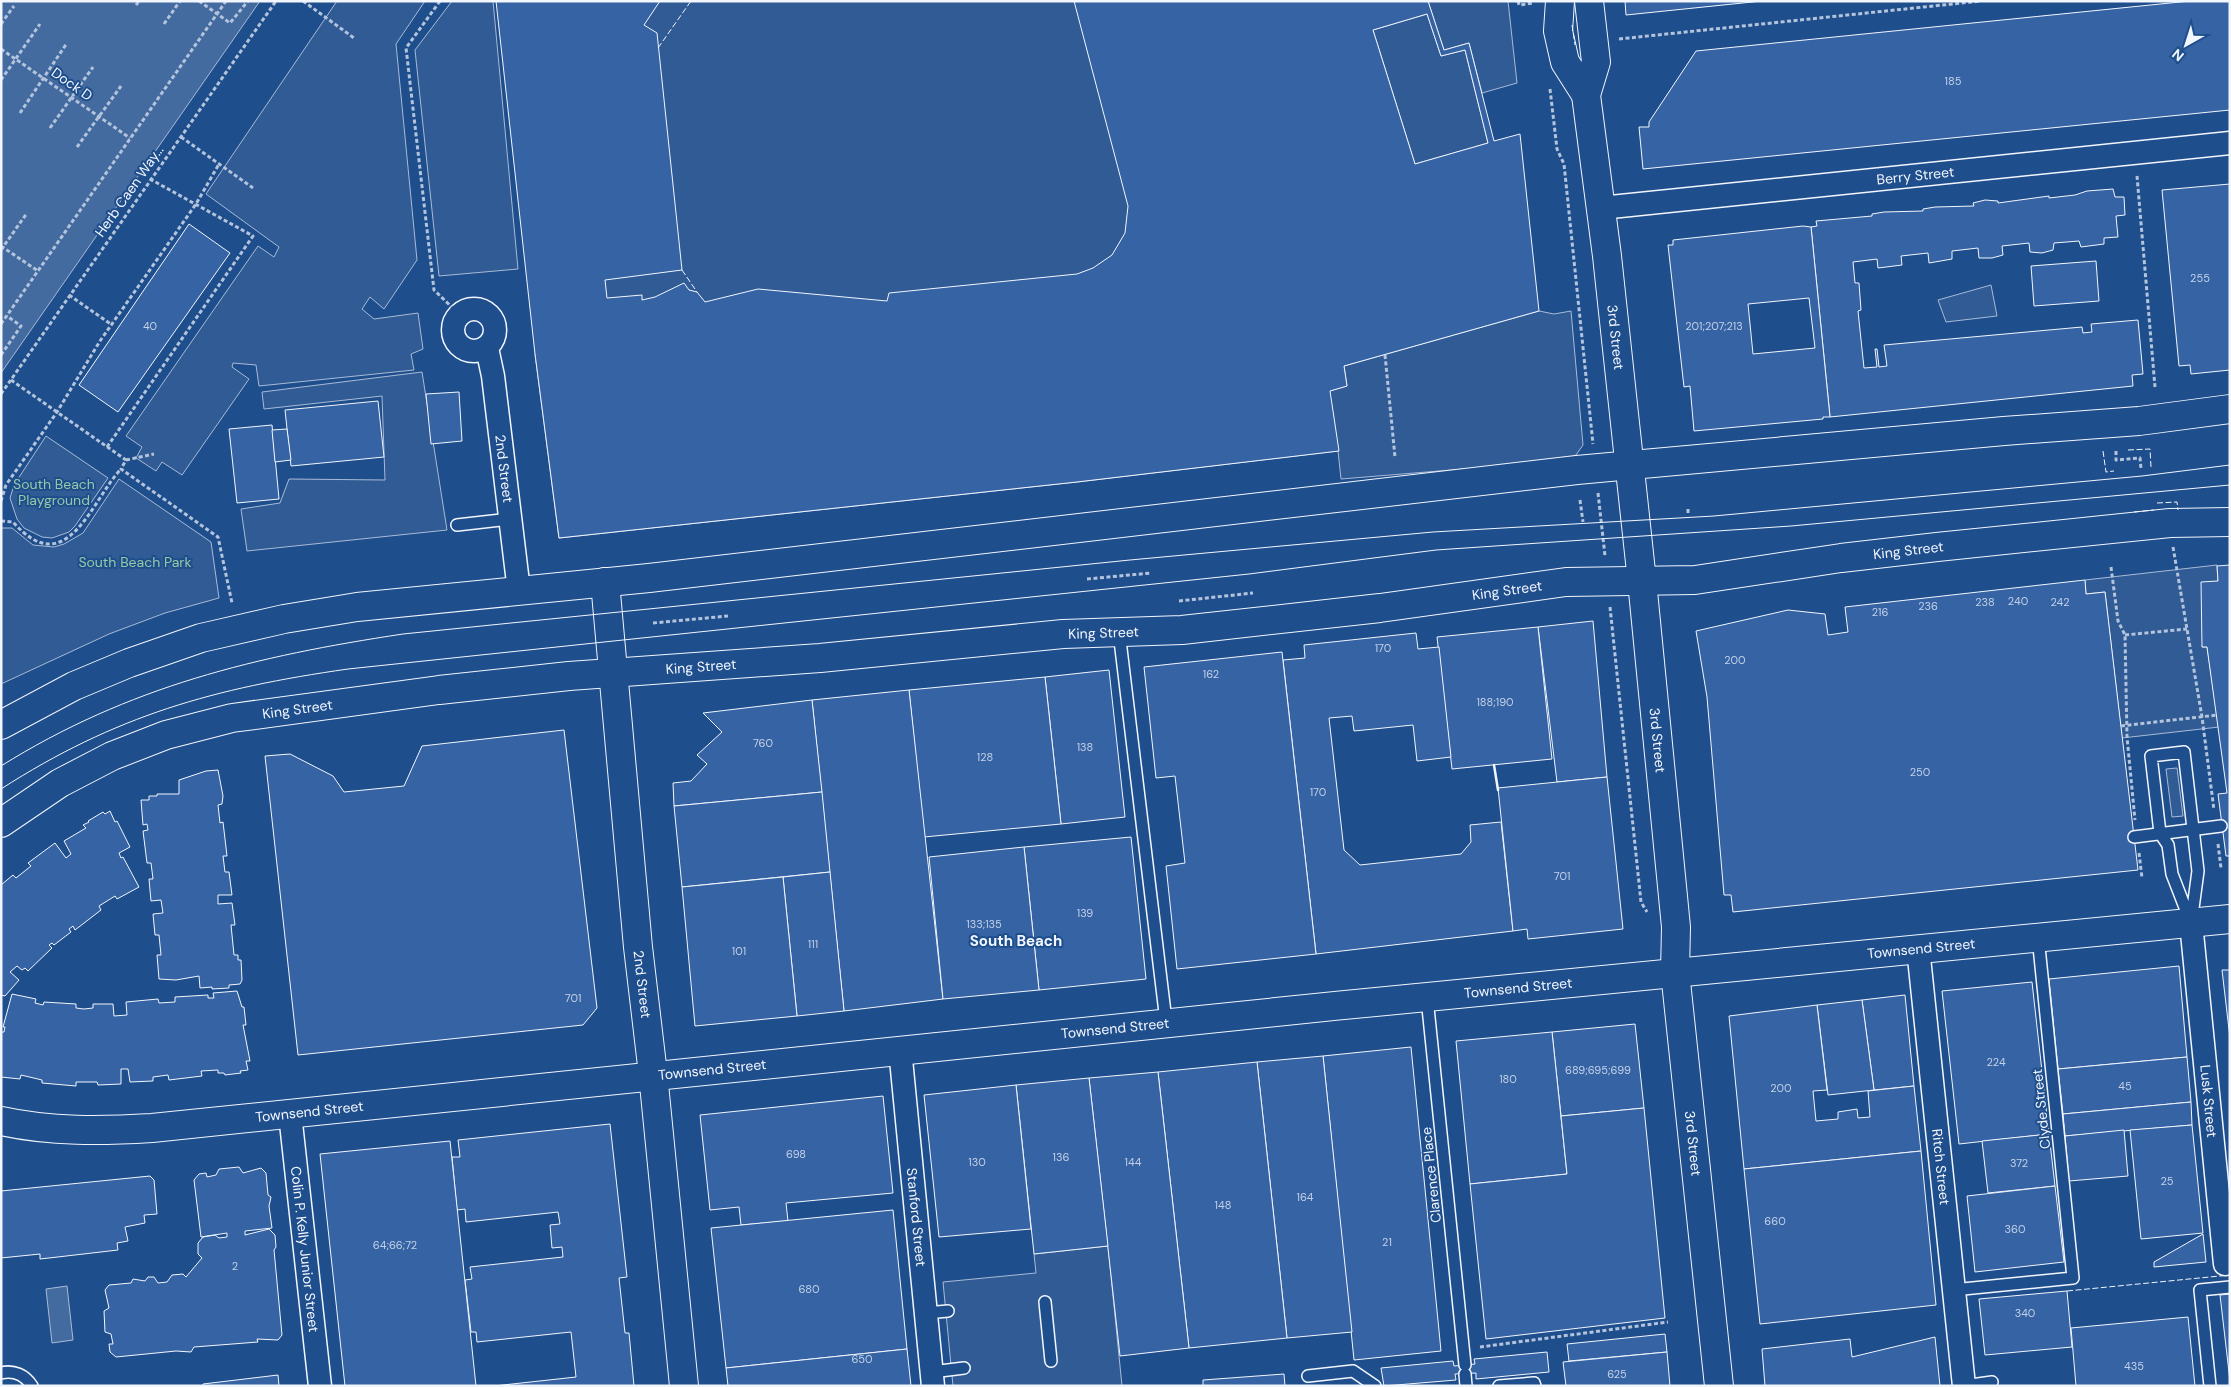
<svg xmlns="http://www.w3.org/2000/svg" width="2231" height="1387" font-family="'DM Sans',sans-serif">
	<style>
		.built { fill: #305b95; stroke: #a8bbd7 }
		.water { fill: #446ba0; stroke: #a8bbd7 }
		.building { fill: #3563a3; stroke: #f2f6ff; fill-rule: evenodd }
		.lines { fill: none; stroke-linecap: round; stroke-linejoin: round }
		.lane-casing { stroke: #f2f6ff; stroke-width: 14 }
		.street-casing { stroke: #f2f6ff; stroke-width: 25 }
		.secondary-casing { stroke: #f2f6ff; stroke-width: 30 }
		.primary-casing { stroke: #f2f6ff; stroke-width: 30 }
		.path { stroke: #b3c4dc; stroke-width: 3; stroke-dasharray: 4 2.5; stroke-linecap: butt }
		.lane { stroke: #1f4e8c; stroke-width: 11 }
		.street { stroke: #1f4e8c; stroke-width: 22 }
		.secondary { stroke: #1f4e8c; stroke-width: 28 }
		.primary { stroke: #1f4e8c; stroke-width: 28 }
		.tram { stroke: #f2f6ff; stroke-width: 1 }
		.fence { stroke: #f2f6ff; stroke-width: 1; stroke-dasharray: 6 2.5; stroke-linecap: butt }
		.wall { stroke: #f2f6ff; stroke-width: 2.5 }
		.labels { text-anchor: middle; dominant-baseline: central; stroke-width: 4; stroke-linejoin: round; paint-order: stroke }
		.number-label { font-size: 11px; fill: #c3d1e8 }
		.street-label { font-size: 14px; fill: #f2f6ff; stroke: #1f4e8c }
		.park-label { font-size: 14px; fill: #97c8a6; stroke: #1f4e8c }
		.neighbourhood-label { font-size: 15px; font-weight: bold; fill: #f2f6ff; stroke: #1f4e8c }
	</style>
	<rect width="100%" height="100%" fill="#1f4e8c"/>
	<g class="built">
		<path d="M337,1H425L396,44L417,260L384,309L370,297L362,309L374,319L418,313L423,349L411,354L414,370L259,386L256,365L233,363L232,367L249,379L182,475L162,462L156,471L136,458L142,447L126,436L258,246L274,257L279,247L206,194Z"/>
		<path d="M452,1H493L518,269L439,276L415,50Z"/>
		<path d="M555,1H1264L1330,391L1347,386L1344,366L1539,311L1554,314L1571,311L1583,445L1576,455L1561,461L1341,479L1338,451L1077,482L559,538L535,354L569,352Z"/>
		<path d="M1428,1H1508L1517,83L1482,93L1469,43L1444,50Z"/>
		<path d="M1427,14L1441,56L1465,50L1488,143L1415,164L1373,30Z"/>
		<path d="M1991,285L1997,316L1946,322L1938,300Z"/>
		<path d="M422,372L447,530L247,551L241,509L280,503L289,479L385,480L382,396L264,409L262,392Z"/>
		<path d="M46,436L108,478L75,526L69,532L52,538L42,537L24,528L17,519L10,498L14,485Z"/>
		<path d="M119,479L211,542L219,598L165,613L109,634L1,684V528H12L33,545L54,547L64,544L83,533Z"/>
		<path d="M2217,565L2218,582L2202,647H2207L2219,727L2122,738L2105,592L2086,594L2085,580Z"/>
		<path d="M2177,768L2183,816L2172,817L2166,769Z"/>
		<path d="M1108,1246L1122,1386H953L943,1282L1036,1273L1034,1254Z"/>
	</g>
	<g class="water">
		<path d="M1,1H260L1,373Z"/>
		<path d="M67,1286L73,1340L52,1343L46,1289Z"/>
	</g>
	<g class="building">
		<path d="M496,1H660L644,25L657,33L682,270L605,280L607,298L642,295V300L655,297L684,283L689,290L697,292L705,302L758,289L887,301L889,293L1077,274L1093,268L1112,255L1125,233L1128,206L1074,1H1428L1444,50L1469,43L1494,141L1520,134L1539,311L1344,366L1347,386L1330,391L1339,451L1077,482L559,538L535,354ZM1427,14L1441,56L1465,50L1488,143L1415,164L1373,30Z"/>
		<path d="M1625,1H1762L1626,15Z"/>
		<path d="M2190,1H2230V110L1643,169L1639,127H1649V122L1696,51Z"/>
		<path d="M2230,184V370L2191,374L2190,365L2179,366L2162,190Z"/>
		<path d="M2113,189L2115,197H2124L2125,215L2116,216L2118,237L2104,238V244L2081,247L2079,241L2054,243L2053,250L2042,253L2030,252L2029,243L2002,246L2003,255L1992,258H1979L1978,248L1952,251V259L1929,263L1928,253L1901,256L1902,265L1878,268L1877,259L1853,262L1855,283H1859L1861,310L1858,311L1864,368L1877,367L1875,349H1877L1879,367L1887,366L1884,345L2082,327L2083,333L2092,332L2091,324L2138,320L2143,374L2132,375L2133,386L1830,417L1811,227L1817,226L1816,221L1872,216V214L1884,212L1923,211V209L1935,207L1974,206L1973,203L1985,200L1998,201V203L2049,196V198L2075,195L2087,191Z"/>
		<path d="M189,224L230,253L118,412L79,385Z"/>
		<path d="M1803,226L1811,227L1830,417H1823V419L1694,431L1690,386L1684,387L1668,245H1673V240ZM1809,298L1815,348L1753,354L1748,304Z"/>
		<path d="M2096,261L2099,301L2034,306L2031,266Z"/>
		<path d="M459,392L462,441L431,444L426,394Z"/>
		<path d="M378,401L384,457L291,466L285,410Z"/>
		<path d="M272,425L279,499L237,503L229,429Z"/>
		<path d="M287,429L291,460L275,462L272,430Z"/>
		<path d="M2230,565V856H2226L2218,794L2227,793L2207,647H2202L2201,582L2218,581L2217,566Z"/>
		<path d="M2085,580L2086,594L2105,592L2138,870L1733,912L1731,895H1724L1707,697L1696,631L1788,610L1825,614L1828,635L1848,632L1845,607Z"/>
		<path d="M1593,621L1607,777L1557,782L1538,627Z"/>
		<path d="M1538,627L1552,759L1452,769L1437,637Z"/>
		<path d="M1416,633L1418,649L1439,647L1451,757L1417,761L1413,725L1354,731L1352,716L1329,718L1344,850L1360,865L1461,854L1471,842L1470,825L1501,822L1513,931L1316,954L1283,660L1305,658L1304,645Z"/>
		<path d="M1282,652L1316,954L1177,969L1166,866L1185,863L1175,776L1156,778L1144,667Z"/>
		<path d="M1109,670L1125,817L1061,824L1045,677Z"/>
		<path d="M1045,677L1061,824L924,837L909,690Z"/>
		<path d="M909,690L943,999L844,1011L812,700Z"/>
		<path d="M812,700L822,792L674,806L673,783L691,781L707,764L697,755L722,732L703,713Z"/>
		<path d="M564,730L597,1008L583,1025L298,1055L265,756L290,754L333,776L344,792L404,786L422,746Z"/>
		<path d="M218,770L223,796L222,804L218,805L220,823L223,822L227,856H223L225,872H229L232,895H218V904L232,903L235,925H231L234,955H238V960H241L242,980L240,984L229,985V988L212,989V987L200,988L199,976L176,980L159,979L157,955H161L159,935H155L153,914L163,913L161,900L151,901L149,879H153L151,863H147L143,831L148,830L147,824L143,825L141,800H149V796H157V794H179V780L206,771Z"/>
		<path d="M1607,777L1623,929L1528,939L1527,929L1513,931L1498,788Z"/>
		<path d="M822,792L830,872L682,887L674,806Z"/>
		<path d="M110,811L115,822L117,821L130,847L119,853L121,858L123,857L139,887L117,899L115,896L99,906L101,910L75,930L73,926L69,929L71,932L54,945L52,943L49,945L52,948L28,971L25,968L22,970L17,966L10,972L19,980L5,996L1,995V885L13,875L16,878L31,866L28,863L55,843L66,858L71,854L64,841L86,828L83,825L89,822L88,821L103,812L105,814Z"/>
		<path d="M1131,837L1146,979L1039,990L1024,847Z"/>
		<path d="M1024,847L1039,990L943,999L929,857Z"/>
		<path d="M830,872L844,1011L797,1016L783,877Z"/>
		<path d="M783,877L797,1016L695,1026L682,887Z"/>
		<path d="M2179,966L2187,1057L2058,1069L2049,979Z"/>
		<path d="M2222,970H2230V1038Z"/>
		<path d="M2032,982L2049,1134L1959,1144L1942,991Z"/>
		<path d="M237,991L242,1007H244L246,1025H243L250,1061H246L248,1070L240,1071L241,1073L225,1075L224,1073H218V1070L201,1071L202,1076L169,1080L168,1075L153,1077V1081L130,1082L128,1069H121V1084L98,1085L97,1082H76V1086L42,1083V1080L21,1075L20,1079L1,1077V1032H4L5,1027H3L12,994L36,999L35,1003L43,1005L44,1002L76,1004V1008L84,1009L93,1008V1004H113L114,1016L127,1015L126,1002L158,999L159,1003L175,1002V997L208,995V998H214L213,993Z"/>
		<path d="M1905,995L1914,1086L1874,1090L1862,1000Z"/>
		<path d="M1862,1000L1874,1090L1828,1095L1817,1005Z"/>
		<path d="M1817,1005L1827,1090L1813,1091L1816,1121L1838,1119V1112L1857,1109L1858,1118L1870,1117L1868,1091L1914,1086L1921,1151L1744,1169L1729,1016Z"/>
		<path d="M1635,1024L1644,1108L1561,1116L1552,1032Z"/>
		<path d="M1552,1032L1567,1174L1470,1184L1456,1041Z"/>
		<path d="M1411,1047L1441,1351L1354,1360L1323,1056Z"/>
		<path d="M1323,1056L1352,1332L1287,1338L1257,1062Z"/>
		<path d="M2187,1057L2191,1102L2063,1114L2058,1069Z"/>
		<path d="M1257,1062L1287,1338L1189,1348L1158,1072Z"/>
		<path d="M1158,1072L1189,1348L1120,1356L1089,1078Z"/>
		<path d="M1089,1078L1108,1246L1034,1254L1016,1085Z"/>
		<path d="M1016,1085L1031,1229L939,1237L924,1095Z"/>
		<path d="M883,1096L893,1193L786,1203L788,1221L741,1225L739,1207L710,1210L700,1115Z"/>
		<path d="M2191,1102L2192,1125L2065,1136L2063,1114Z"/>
		<path d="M1644,1108L1665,1318L1486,1339L1470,1184L1567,1174L1561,1116Z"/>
		<path d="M610,1124L627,1277L619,1278L625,1333H629L634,1386H494L576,1377L571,1332L477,1342L476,1332H471L465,1280L472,1279L470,1267L563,1257L562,1247L552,1248L550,1225L560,1224L558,1212L466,1222L465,1209L457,1210L452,1157H460L458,1140Z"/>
		<path d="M2192,1125L2203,1233L2141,1239L2130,1130Z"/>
		<path d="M2124,1130L2128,1176L2069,1181L2065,1136Z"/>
		<path d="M2049,1134L2055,1186L1988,1193L1982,1141Z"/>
		<path d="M450,1141L476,1386H345L320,1154Z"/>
		<path d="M1921,1151L1936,1305L1760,1324L1744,1169Z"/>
		<path d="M239,1167L243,1173L261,1168L266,1173L268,1195L271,1197L269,1206L272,1228L245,1231V1235L269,1229L275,1235L276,1247L274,1250L282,1335L278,1340L257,1339L258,1342L194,1347L191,1352L176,1351L116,1357L110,1352L109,1344H113L111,1334L105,1332L104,1311L109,1308L105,1290L109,1285L131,1283L133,1279L145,1281L148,1277H154L158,1283L167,1282L172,1275L183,1274L186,1277L202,1258L198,1254V1243L203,1237L215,1235L219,1238L227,1237V1233L201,1237L194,1180L199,1174L206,1173L207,1177L216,1175L219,1169Z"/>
		<path d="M150,1176L154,1180L157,1214L144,1215L145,1223L125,1227L128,1241L117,1243L118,1250L49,1258L40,1259V1254L1,1258V1191Z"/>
		<path d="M2055,1186L2064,1262L1975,1272L1967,1196Z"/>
		<path d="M893,1210L907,1349L726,1368L711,1228Z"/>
		<path d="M2203,1234L2206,1262L2154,1267V1262Z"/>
		<path d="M2067,1291L2072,1347L1985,1355L1979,1299Z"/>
		<path d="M2230,1294V1381L2220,1295Z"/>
		<path d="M2188,1317L2195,1386H2076L2071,1328Z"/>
		<path d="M1665,1334L1667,1352L1569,1361L1567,1344Z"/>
		<path d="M1935,1337L1940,1386H1765L1762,1349L1850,1339L1852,1357Z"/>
		<path d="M907,1349L911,1386H728L726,1368Z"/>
		<path d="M1547,1352L1549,1372L1476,1379V1373L1455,1374L1456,1380L1384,1386L1381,1368L1453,1361L1454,1366L1475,1364L1474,1359Z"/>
		<path d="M1667,1352L1670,1386H1566L1563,1362Z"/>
		<path d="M1284,1374L1285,1386H1203V1380Z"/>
		<path d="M278,1375L279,1386H203V1384Z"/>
	</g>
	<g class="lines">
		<g class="lane-casing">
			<g id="lane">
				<path d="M457,525L510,519"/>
				<path d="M1119,632L1166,1021"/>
				<path d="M2184,752L2198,871L2191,923L2172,874L2168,845L2160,833L2151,756Z"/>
				<path d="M2134,837L2221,826"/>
				<path d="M1427,998L1465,1365"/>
				<path d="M1953,1290L2073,1278L2038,937"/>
				<path d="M1045,1302L1051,1361"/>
				<path d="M926,1313L948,1311"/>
				<path d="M932,1372L964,1368"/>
				<path d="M1,1373C14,1370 25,1375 32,1386"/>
				<path d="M1465,1374L1466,1386"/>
				<path d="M1308,1376L1353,1371L1375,1386"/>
				<path d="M1499,1386L1534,1383L1535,1386"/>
				<path d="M1964,1386L1992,1382"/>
				<path d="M2210,1386L2200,1290L2230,1287"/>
			</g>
		</g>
		<g class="street-casing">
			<g id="street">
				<path id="s1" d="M1601,208L2230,143"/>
				<circle cx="474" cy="330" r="21"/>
				<path id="s2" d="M487,348L493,376L519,591"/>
				<path id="s3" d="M2191,923L2225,1264"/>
				<path id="s4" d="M1918,948L1964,1386"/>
				<path id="s5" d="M900,1049L933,1386"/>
				<path id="s6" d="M290,1114L320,1386"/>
			</g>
		</g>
		<g class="secondary-casing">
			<g id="secondary">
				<path id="s7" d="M1642,581L1676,927L1675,972L1719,1386"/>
				<path id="s8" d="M605,582L638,947L653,1074L684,1386"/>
				<path id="s9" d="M1,1121C51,1132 102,1131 152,1128C844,1055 1537,984 2230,919"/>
			</g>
		</g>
		<g class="primary-casing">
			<g id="primary">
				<path d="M1560,1L1558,31L1565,62L1586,95"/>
				<path id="s10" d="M1589,1L1596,62L1586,95L1607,256L1642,581"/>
				<path d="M1,725L74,686L129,663L201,638L284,619L357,607L649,578L1577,470L2004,431L2139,421L2230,409"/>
				<path id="s11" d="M1,823L60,783L112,756L166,735L232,718L439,690L569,676L820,658L1063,634L1182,630L1380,608L1566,582L1695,580L1841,558L1937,547L2170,523L2230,522"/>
			</g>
		</g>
		<g class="path">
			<path d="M199,1L230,23L248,1"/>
			<path d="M303,1L354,38"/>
			<path d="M440,1L406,48L434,290L460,315"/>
			<path d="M1518,1L1519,5L1534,3"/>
			<path d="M136,5L139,1"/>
			<path d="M1,24L14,6"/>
			<path d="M164,24L180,1"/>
			<path d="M1619,39L1981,1"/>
			<path d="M1,49L130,138"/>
			<path d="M1,80L40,24"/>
			<path d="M1550,89L1557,149L1564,164L1593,444"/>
			<path d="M20,113L67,43"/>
			<path d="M50,128L93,67"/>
			<path d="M181,137L253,188"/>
			<path d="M77,147L121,86"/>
			<path d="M2137,176L2155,387"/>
			<path d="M1,246L38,271"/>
			<path d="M1,250L27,213"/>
			<path d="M69,295L112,325"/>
			<path d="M1,324L226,1"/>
			<path d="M1,355L21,326L7,316"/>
			<path d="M1385,355L1395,457"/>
			<path d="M11,380L126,460L121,469L218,537L232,603"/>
			<path d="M1,394L276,1"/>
			<path d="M107,447L253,236L150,179"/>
			<path d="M2116,451V460L2140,458L2141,469"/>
			<path d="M126,460L154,454"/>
			<path d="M1598,493L1605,556"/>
			<path d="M1580,500L1583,522"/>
			<path d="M1,501L6,485L57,412L100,341L196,204L219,164"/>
			<path d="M1688,509V515"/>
			<path d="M1,521L13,522C67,583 91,501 121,469"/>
			<path d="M2173,547L2202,717L2214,810"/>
			<path d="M2111,567L2118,621L2125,635L2127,737L2135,820"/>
			<path d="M1087,579L1151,573"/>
			<path d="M1179,601L1253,593"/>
			<path d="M1610,607L1641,902L1647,912"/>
			<path d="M653,623L728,616"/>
			<path d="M2125,635L2187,629"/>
			<path d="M2121,726L2217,715"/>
			<path d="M2218,844L2221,868"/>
			<path d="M2139,853L2142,878"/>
			<path d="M1480,1347L1668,1322"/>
		</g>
		<use href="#lane" class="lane"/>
		<use href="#street" class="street"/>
		<use href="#secondary" class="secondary"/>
		<use href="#primary" class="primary"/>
		<g class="tram">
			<path d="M1,766C129,686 257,656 403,634L1130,560L1433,532L1714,516L2142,476L2230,465"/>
			<path d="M1,789C116,715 215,688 348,669L1249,574L1436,550L1791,526L2230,485"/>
		</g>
		<g class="fence">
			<path d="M1572,25L1575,45"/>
			<path d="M658,48L691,1"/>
			<path d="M682,270L697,292"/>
			<path d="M2128,450L2150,449L2151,467"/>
			<path d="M2103,451L2106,472L2114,471"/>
			<path d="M2157,503L2177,502L2178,510"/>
			<path d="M2134,512L2154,510"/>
			<path d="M2067,1291L2230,1275"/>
			<path d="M189,1386H203"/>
		</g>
		<path class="wall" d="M1494,765L1498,790"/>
	</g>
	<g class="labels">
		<g class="number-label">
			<text x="1953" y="81">185</text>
			<text x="2200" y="278">255</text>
			<text x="150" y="326">40</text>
			<text x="1714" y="326">201;207;213</text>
			<text x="2018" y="601">240</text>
			<text x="1985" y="602">238</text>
			<text x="2060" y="602">242</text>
			<text x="1928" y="606">236</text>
			<text x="1880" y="612">216</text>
			<text x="1383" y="648">170</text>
			<text x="1735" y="660">200</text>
			<text x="1211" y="674">162</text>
			<text x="1495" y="702">188;190</text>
			<text x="763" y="743">760</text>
			<text x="1085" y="747">138</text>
			<text x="985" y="757">128</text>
			<text x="1920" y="772">250</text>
			<text x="1318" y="792">170</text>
			<text x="1562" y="876">701</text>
			<text x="1085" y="913">139</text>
			<text x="984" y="924">133;135</text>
			<text x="813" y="944">111</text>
			<text x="739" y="951">101</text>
			<text x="573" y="998">701</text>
			<text x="1996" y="1062">224</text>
			<text x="1598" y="1070">689;695;699</text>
			<text x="1508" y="1079">180</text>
			<text x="2125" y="1086">45</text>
			<text x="1781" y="1088">200</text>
			<text x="796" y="1154">698</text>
			<text x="1061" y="1157">136</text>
			<text x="977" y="1162">130</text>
			<text x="1133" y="1162">144</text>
			<text x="2019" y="1163">372</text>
			<text x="2167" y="1181">25</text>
			<text x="1305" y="1197">164</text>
			<text x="1223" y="1205">148</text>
			<text x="1775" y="1221">660</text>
			<text x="2015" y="1229">360</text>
			<text x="1387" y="1242">21</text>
			<text x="395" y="1245">64;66;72</text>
			<text x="235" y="1266">2</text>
			<text x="809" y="1289">680</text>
			<text x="2025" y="1313">340</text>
			<text x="862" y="1359">650</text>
			<text x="2134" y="1366">435</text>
			<text x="1617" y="1374">625</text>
		</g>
		<g class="street-label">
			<text transform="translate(72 84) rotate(35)">Dock D</text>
			<text stroke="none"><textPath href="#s1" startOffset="316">Berry Street</textPath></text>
			<text transform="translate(129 191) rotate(-55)">Herb Caen Way...</text>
			<text stroke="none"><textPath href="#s10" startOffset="340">3rd Street</textPath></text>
			<text stroke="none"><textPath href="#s2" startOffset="122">2nd Street</textPath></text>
			<text stroke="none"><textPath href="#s11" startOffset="1942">King Street</textPath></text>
			<text stroke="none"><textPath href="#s11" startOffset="1538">King Street</textPath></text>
			<text stroke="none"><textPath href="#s11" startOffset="1132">King Street</textPath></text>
			<text stroke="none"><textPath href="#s11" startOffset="728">King Street</textPath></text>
			<text stroke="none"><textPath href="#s11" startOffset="322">King Street</textPath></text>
			<text stroke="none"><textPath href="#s7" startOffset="160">3rd Street</textPath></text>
			<text stroke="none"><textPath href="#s9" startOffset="1930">Townsend Street</textPath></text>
			<text stroke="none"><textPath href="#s8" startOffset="404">2nd Street</textPath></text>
			<text stroke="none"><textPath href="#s9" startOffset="1525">Townsend Street</textPath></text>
			<text stroke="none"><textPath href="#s9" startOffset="1120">Townsend Street</textPath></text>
			<text stroke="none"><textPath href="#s9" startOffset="715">Townsend Street</textPath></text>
			<text stroke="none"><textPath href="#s3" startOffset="179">Lusk Street</textPath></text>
			<text transform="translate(2041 1109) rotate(-96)">Clyde Street</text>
			<text stroke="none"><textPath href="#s9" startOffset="310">Townsend Street</textPath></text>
			<text stroke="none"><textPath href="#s7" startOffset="565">3rd Street</textPath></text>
			<text stroke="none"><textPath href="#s4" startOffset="220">Ritch Street</textPath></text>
			<text transform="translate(1431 1175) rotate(-96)">Clarence Place</text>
			<text stroke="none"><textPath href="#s5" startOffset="169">Stanford Street</textPath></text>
			<text stroke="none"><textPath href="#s6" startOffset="136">Colin P. Kelly Junior Street</textPath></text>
		</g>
		<g class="park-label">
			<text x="54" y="484">South Beach<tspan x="54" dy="16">Playground</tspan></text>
			<text x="135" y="562">South Beach Park</text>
		</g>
		<g class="neighbourhood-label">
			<text x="1016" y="941">South Beach</text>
		</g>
	</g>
	<rect width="2231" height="1387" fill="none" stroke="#f2f6ff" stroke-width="5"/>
	<g transform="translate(2186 45) rotate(219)" stroke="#1f4e8c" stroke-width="4" paint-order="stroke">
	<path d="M0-4L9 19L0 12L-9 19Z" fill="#f2f6ff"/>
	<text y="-8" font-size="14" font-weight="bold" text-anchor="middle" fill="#f2f6ff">N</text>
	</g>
</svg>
